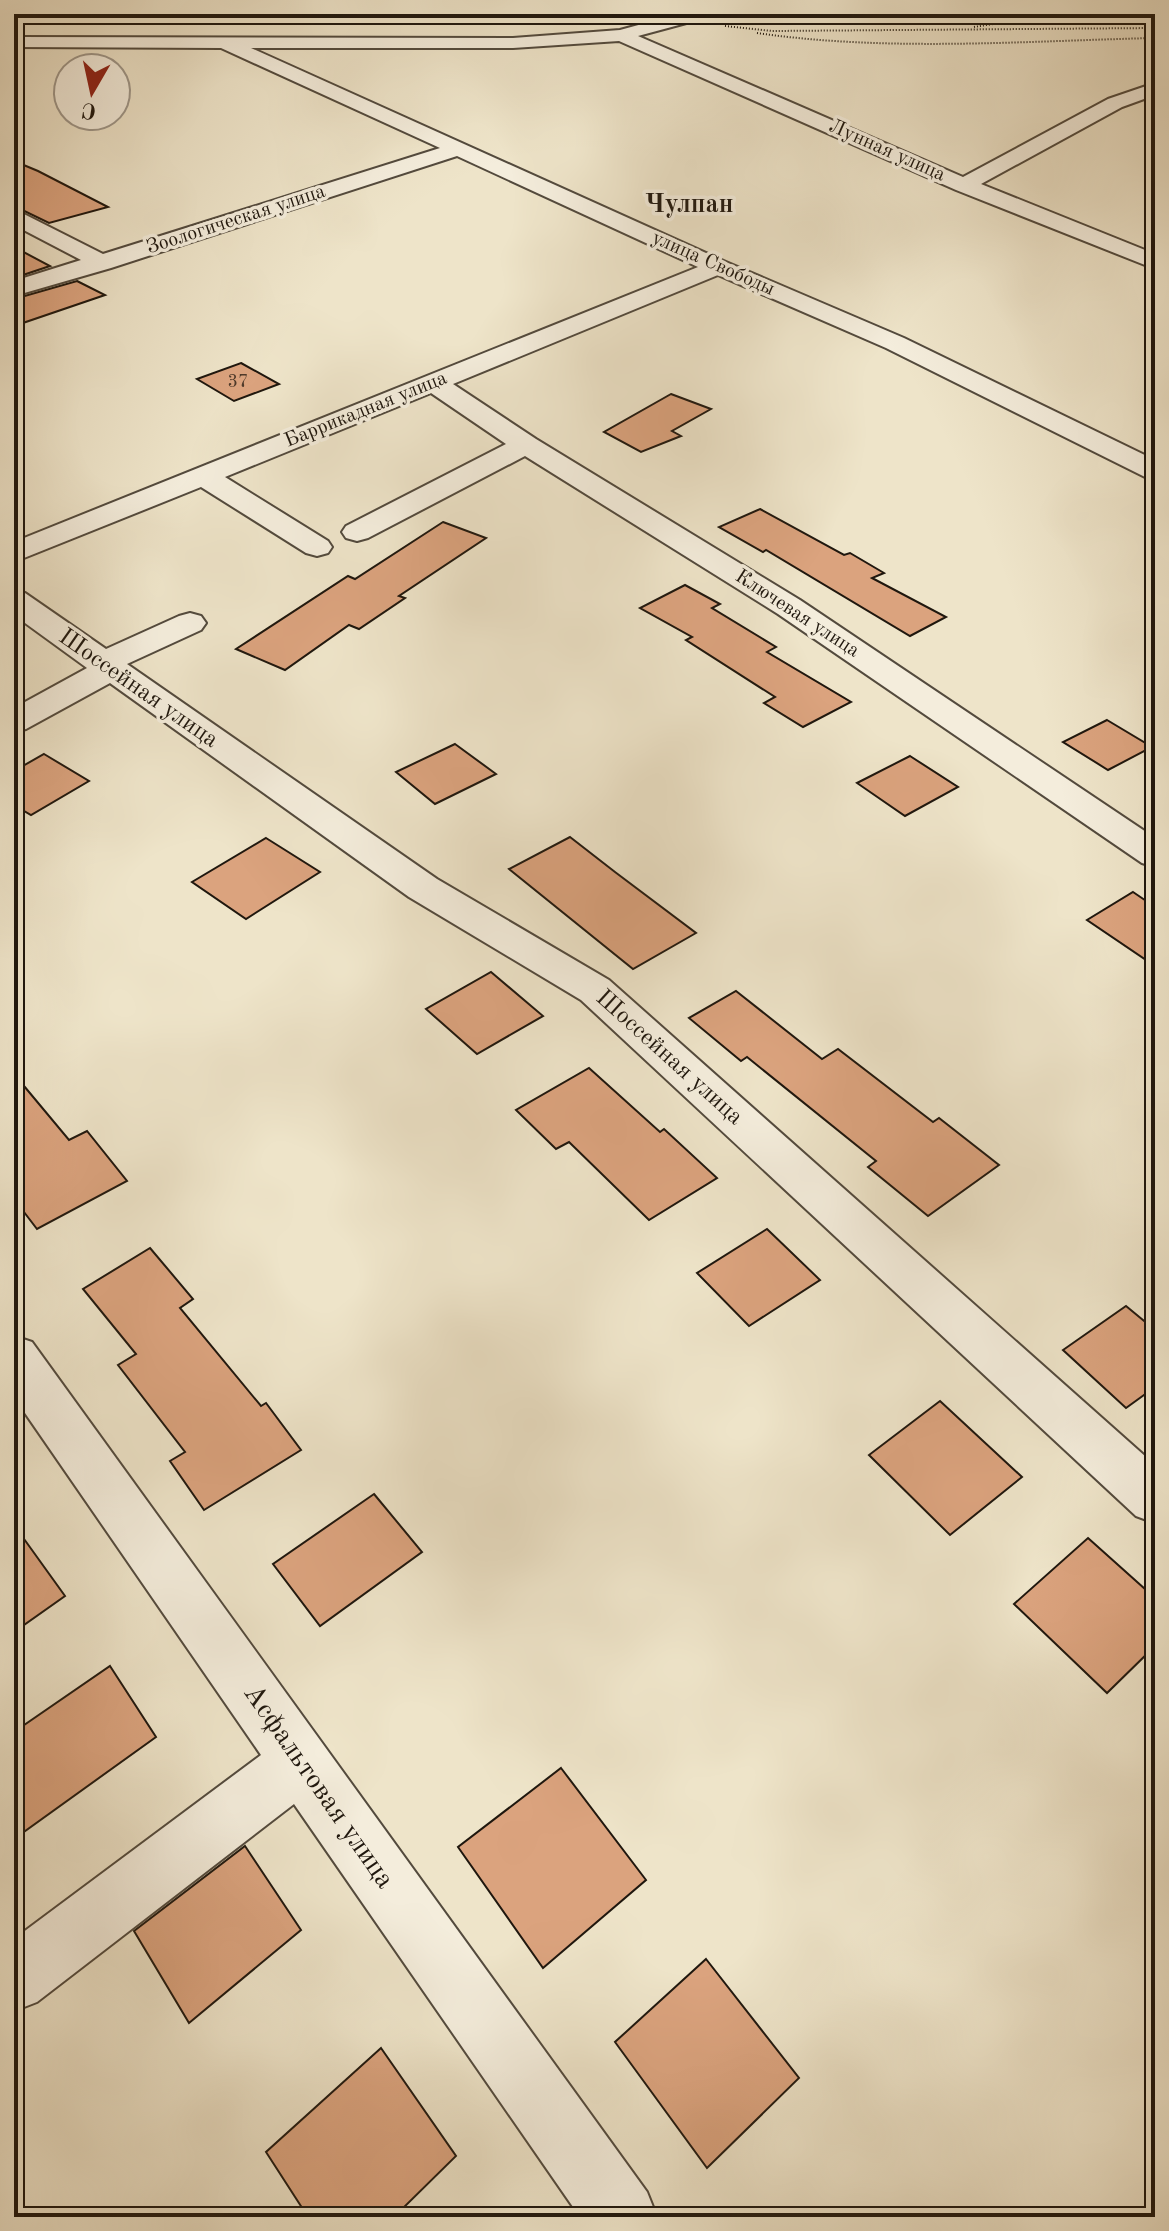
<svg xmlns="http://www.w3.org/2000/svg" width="1169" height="2231" font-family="'Old Standard TT',serif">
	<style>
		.building { fill: #dba37e; stroke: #1f170e; stroke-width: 2 }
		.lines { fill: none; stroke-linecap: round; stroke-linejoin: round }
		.minor-casing { stroke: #534a3d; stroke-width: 4 }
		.path { stroke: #1f170e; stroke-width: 2; stroke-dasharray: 1 2; stroke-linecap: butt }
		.minor { fill: #f4eddc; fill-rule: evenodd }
		.labels { text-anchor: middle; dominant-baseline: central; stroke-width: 7; stroke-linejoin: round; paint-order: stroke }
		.far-number-label { font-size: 18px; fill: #4e3a2a }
		.far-street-label { font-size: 20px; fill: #1f170e; stroke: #f4eddc }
		.street-label { font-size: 24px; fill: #1f170e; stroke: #f4eddc }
		.far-district-label { font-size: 26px; font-weight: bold; fill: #1f170e; stroke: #f4eddc }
		.near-street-label { font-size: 28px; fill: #1f170e; stroke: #f4eddc }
	</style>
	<rect width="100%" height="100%" fill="#eee4c9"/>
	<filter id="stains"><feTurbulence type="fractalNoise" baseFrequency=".0025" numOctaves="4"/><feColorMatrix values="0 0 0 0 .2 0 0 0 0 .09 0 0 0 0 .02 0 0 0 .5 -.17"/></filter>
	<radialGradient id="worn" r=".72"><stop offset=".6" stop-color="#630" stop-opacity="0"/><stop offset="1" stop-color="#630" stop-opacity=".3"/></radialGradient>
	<g class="building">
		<path d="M14,161L38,171L108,207L49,223L14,206Z"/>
		<path d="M14,247L50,266L14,278Z"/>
		<path d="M77,281L105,295L14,326V299Z"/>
		<path d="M241,363L279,384L234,401L197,379Z"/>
		<path d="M671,394L711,409L672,431L681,436L641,452L604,432Z"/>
		<path d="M760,509L844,555L850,553L884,573L872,578L946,617L910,636L766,550L763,552L719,527Z"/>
		<path d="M443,522L486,538L399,596L405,598L359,629L349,625L285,670L236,649L348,576L355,579Z"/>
		<path d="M685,585L720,604L712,608L776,647L767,652L851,702L803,727L764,703L775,697L686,640L692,637L640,608Z"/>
		<path d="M1107,720L1152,747L1108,770L1063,742Z"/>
		<path d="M455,744L496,774L435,804L396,772Z"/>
		<path d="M44,754L89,781L31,815L14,805V771Z"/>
		<path d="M910,756L958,787L905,816L857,783Z"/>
		<path d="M570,837L615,872L696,933L633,969L509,869Z"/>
		<path d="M266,838L320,872L246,919L192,882Z"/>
		<path d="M1133,892L1155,907V966L1087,920Z"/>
		<path d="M491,972L543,1016L477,1054L426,1009Z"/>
		<path d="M736,991L822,1059L838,1049L933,1122L939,1118L999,1165L928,1216L868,1167L876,1161L747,1057L741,1061L689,1018Z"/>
		<path d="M589,1068L660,1132L664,1129L717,1178L649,1220L569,1142L556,1149L516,1110Z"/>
		<path d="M14,1074L69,1140L87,1131L127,1181L37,1229L14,1199Z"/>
		<path d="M767,1229L820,1280L749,1326L697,1273Z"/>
		<path d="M150,1248L193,1299L180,1308L261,1406L266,1403L301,1450L204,1510L170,1461L185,1452L118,1365L136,1354L83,1289Z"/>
		<path d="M1126,1306L1155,1330V1387L1126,1408L1063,1350Z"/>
		<path d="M940,1401L1022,1477L950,1535L869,1455Z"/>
		<path d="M374,1494L422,1552L320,1626L273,1564Z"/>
		<path d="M14,1525L65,1596L14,1632Z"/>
		<path d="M1088,1538L1155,1598V1646L1107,1693L1014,1604Z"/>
		<path d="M110,1666L156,1737L14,1839V1732Z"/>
		<path d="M561,1768L646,1880L543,1968L458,1847Z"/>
		<path d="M245,1846L301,1930L189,2023L134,1931Z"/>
		<path d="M706,1959L799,2078L707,2168L615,2042Z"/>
		<path d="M381,2048L456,2156L394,2217H308L266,2152Z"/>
	</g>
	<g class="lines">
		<g class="minor-casing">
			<g id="minor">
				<path d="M679,14H708L705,18L638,36L963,177L1108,99L1155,83V95L1122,107L981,184L1155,254V269L956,190L619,41L513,48H251L726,262L904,338L1155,460V480L1145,477L886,348L718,275L453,384L536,439L800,600L1155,838V867L1142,863L778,614L525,456L368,538L357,541L346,538L342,532L346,526L506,444L431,393L225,477L328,541L332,547L328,553L317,556L306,553L201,487L14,562V542L698,267L457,156L111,268L14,296V281L81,260L14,225V209L103,254L440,148L221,48L14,47V37L513,38L620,30Z"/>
				<path d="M14,591L25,593L106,649L179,616L190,613L201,616L206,623L201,630L127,664L437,879L609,980L1155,1465V1523L1136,1516L581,1000L409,897L110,683L26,729L14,732V708L87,668L14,615Z"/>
				<path d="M14,1336L32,1342L647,2192L657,2217H580L294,1804L37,2002L14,2011V1939L261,1755L14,1397Z"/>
			</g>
		</g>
		<g class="path">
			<path d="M725,26L772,31L1155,28"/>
			<path d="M974,27L1056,14"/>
			<path d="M757,33C888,52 1023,41 1155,38"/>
		</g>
		<use href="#minor" class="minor"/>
	</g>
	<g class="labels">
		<g class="far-number-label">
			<text x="238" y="382">37</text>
		</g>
		<g class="far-street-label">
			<text transform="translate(887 151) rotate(24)">Лунная улица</text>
			<text transform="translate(236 220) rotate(-18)">Зоологическая улица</text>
			<text transform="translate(713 264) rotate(24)">улица Свободы</text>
			<text transform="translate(366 410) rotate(-22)">Баррикадная улица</text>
			<text transform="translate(797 614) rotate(33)">Ключевая улица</text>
		</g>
		<g class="street-label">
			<text transform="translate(138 689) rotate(35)">Шоссейная улица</text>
			<text transform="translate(669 1058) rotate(42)">Шоссейная улица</text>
		</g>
		<g class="far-district-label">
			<text x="689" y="205">Чулпан</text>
		</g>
		<g class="near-street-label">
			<text transform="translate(318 1787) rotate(55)">Асфальтовая улица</text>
		</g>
	</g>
	<rect width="1169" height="2231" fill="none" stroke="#eee4c9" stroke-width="48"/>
	<rect x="16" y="16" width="1137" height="2199" fill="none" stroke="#1f170e" stroke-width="4"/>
	<rect x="24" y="24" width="1121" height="2183" fill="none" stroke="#1f170e" stroke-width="2"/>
	<g transform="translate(92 92) rotate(189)"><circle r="38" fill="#f4eddc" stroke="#9f978a" stroke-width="2"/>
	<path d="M0-6L14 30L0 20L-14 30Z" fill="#8f2418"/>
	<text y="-12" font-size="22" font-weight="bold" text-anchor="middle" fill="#1f170e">С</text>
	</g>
	<rect width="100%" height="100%" filter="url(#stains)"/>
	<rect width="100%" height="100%" fill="url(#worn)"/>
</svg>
